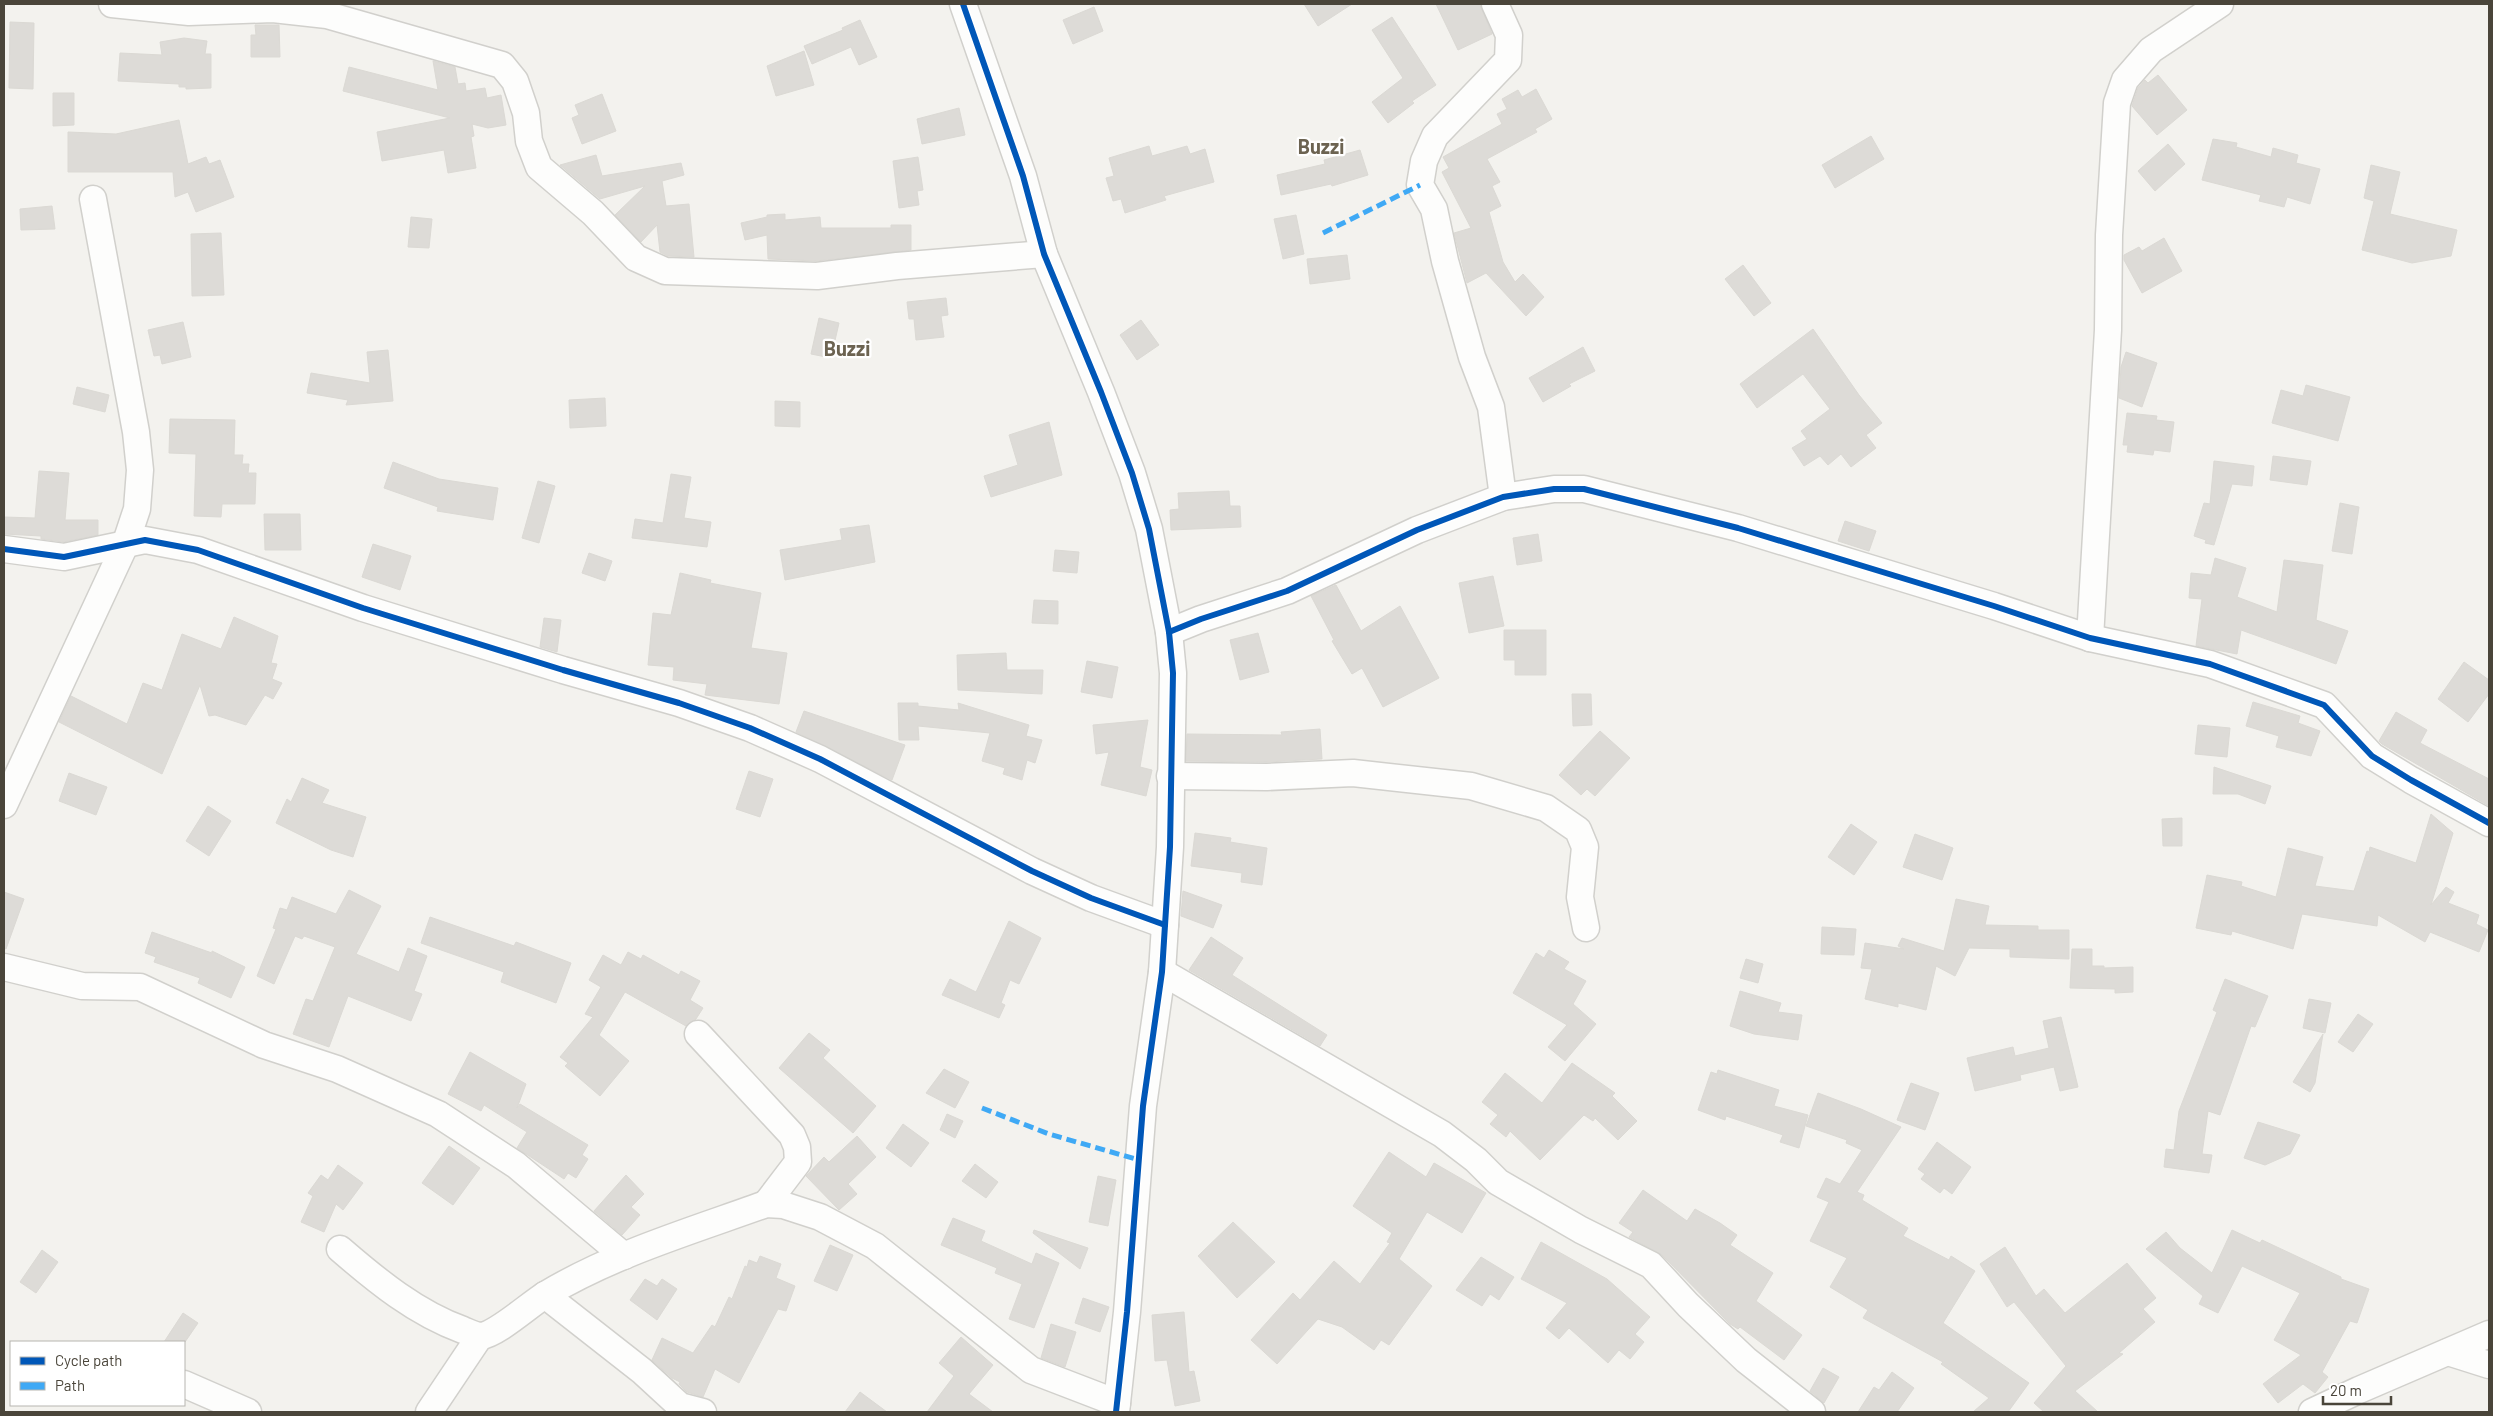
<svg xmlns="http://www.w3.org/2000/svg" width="2493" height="1416" font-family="Barlow,sans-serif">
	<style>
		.building { fill: #dddbd7; stroke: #dbd9d4 }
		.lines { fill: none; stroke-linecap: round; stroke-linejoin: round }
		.minor-casing { stroke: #d1d0cc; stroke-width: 29 }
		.minor { stroke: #fdfdfc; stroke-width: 26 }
		.quiet { stroke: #3fa9f5; stroke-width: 5; stroke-dasharray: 10 5; stroke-linecap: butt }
		.cycleway-casing { stroke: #fff; stroke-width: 9 }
		.cycleway { stroke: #0057b8; stroke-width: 6 }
		.labels { text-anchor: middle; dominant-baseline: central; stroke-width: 4.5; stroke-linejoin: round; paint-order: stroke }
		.quarter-label { font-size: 20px; font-weight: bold; fill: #6c6351; stroke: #fff }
	</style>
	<rect width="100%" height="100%" fill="#f3f2ee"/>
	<g class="building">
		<path d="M1304,4H1352L1318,26Z"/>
		<path d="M1436,4H1480L1492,34L1458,50Z"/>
		<path d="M1094,7L1103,31L1073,44L1063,20Z"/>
		<path d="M1392,17L1436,85L1412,101L1414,103L1388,123L1372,102L1403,78L1372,30Z"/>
		<path d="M860,20L877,57L859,65L851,47L812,64L804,46L843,30L842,28Z"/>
		<path d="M10,22L34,23L33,89L9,88Z"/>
		<path d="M255,25H279L280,57H251V35H256Z"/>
		<path d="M184,38L207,41L205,54H211V88L186,89V87H179V84L118,81L120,53L162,55L160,42Z"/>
		<path d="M804,51L814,85L776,96L767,66Z"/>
		<path d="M433,61L455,67L458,84L465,83L466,91L485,88L487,98L501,95L506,125L488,128L472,124L474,136L471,137L476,168L448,173L444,150L382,161L377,132L450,118L343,91L349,67L438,90Z"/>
		<path d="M2158,75L2187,110L2157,135L2132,106L2138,88L2145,80L2148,83Z"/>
		<path d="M1536,89L1552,119L1535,129L1537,132L1487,159L1500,182L1492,186L1501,206L1489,212L1503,262L1515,282L1523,274L1544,297L1526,316L1486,273L1467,283L1454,233L1471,228L1442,172L1449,168L1443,157L1502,124L1497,114L1507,109L1502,99L1518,90L1522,97Z"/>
		<path d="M53,93H74V125L53,126Z"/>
		<path d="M602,94L616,131L582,144L572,118L579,115L575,105Z"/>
		<path d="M959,108L965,135L922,144L917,119Z"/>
		<path d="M179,120L188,164L206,157L209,164L220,160L234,197L196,212L188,192L175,197L173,172H68V132L116,134Z"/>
		<path d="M1871,136L1884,159L1835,188L1822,165Z"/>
		<path d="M2213,139L2237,143L2236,147L2271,157L2273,148L2298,155L2296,163L2320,169L2310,204L2287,197L2284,207L2259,201L2261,195L2202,180Z"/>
		<path d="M2168,144L2185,164L2155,191L2138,171Z"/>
		<path d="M1149,146L1152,156L1187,146L1190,154L1205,149L1214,182L1164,196L1166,200L1125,213L1121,199L1113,201L1106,178L1114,176L1109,158Z"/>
		<path d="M1360,150L1368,175L1332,186L1331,184L1281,195L1277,175L1325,164L1324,160Z"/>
		<path d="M596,155L602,176L681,163L684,175L662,181L666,206L689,204L694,257L668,256L660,252L657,225L641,242L615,215L645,186L600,199L560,165Z"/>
		<path d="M918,157L923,190L917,191L919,205L899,208L893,161Z"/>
		<path d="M2371,165L2400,172L2390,214L2457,230L2451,256L2412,263L2362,250L2374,201L2364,198Z"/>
		<path d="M52,206L55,229L21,230L20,209Z"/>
		<path d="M785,214V220L820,217L821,228H891V225H911V250L816,261L768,259L767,235L745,240L741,223L767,217V215Z"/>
		<path d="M1296,215L1304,254L1283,259L1274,219Z"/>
		<path d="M411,217L432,219L429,248L408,247Z"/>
		<path d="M221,233L224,295L192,296L191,234Z"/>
		<path d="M2164,238L2182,271L2142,293L2124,260V255L2139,247L2142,251Z"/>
		<path d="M1347,255L1350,279L1310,284L1307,259Z"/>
		<path d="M1743,265L1771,303L1754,316L1725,279Z"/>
		<path d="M946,298L948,315L941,316L944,337L916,340L914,319H909L907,302Z"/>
		<path d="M819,318L839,323L831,358L811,354Z"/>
		<path d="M1141,320L1159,345L1137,360L1120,335Z"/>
		<path d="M183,322L191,357L162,364L160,355L154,356L148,330Z"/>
		<path d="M1813,329L1859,395L1882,423L1866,435L1876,448L1851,467L1841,454L1828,465L1820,456L1804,466L1792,448L1807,439L1801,431L1830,409L1803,374L1757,408L1740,384Z"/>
		<path d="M1583,347L1595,371L1569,384L1571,386L1543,402L1529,378Z"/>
		<path d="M388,350L393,401L346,405L348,400L307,393L311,373L370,383L367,352Z"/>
		<path d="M2126,352L2157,363L2142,407L2119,398L2121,367Z"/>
		<path d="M2306,385L2350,397L2338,441L2272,423L2281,390L2303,396Z"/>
		<path d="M77,387L109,395L105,412L73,404Z"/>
		<path d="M605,398L606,426L570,428L569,400Z"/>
		<path d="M775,401L800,402V427L775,426Z"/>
		<path d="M2127,413L2157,416L2156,420L2174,422L2170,452L2154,450L2153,455L2127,452L2128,445H2123Z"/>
		<path d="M170,419L235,420L234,455H243L242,464H249L248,473H256L255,504H222L221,517L194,516L196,454L169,453Z"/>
		<path d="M1049,422L1062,475L991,497L984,476L1018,465L1009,435Z"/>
		<path d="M2273,456L2311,461L2307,485L2270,480Z"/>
		<path d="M2214,461L2254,466L2252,486L2232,484L2214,545L2205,543L2206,540L2194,536L2204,503L2210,504Z"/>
		<path d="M393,462L439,479L498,488L493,520L437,511L438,507L384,488Z"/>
		<path d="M39,471L69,473L65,520H98V535L63,542L41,539V536L4,534V517L35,518Z"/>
		<path d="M671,474L691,477L684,518L711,522L707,547L632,538L635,519L663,523Z"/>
		<path d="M538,481L555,486L539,543L522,538Z"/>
		<path d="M1229,491L1230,506H1240L1241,527L1171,530L1170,510L1179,509L1178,493Z"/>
		<path d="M2340,503L2359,507L2352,554L2332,551Z"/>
		<path d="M264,514H300L301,550H265Z"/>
		<path d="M1845,521L1876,531L1869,551L1838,541Z"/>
		<path d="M869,525L875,562L785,580L780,550L842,540L840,529Z"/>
		<path d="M1538,534L1542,561L1517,565L1513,538Z"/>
		<path d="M373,544L411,556L400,590L362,577Z"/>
		<path d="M1055,550L1079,552L1077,573L1053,571Z"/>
		<path d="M589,553L612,561L605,581L582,573Z"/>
		<path d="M2215,558L2246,568L2237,597L2277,612L2284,560L2323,565L2316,620L2348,631L2336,664L2241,630L2237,654L2196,646L2202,599L2189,598L2191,573L2211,575Z"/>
		<path d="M680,573L711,580L710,583L761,593L751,648L787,653L779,704L705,695L707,684L673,680L674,667L648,665L653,613L671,615Z"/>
		<path d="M1493,576L1504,626L1469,633L1459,583Z"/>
		<path d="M1336,585L1361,631L1400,606L1439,678L1383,707L1362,668L1352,674L1332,641L1334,640L1311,596Z"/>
		<path d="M1034,600L1058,601V624L1032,623Z"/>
		<path d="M234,617L278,636L271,663L277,664L272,679L282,683L273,699L265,695L246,725L215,715L209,716L200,685L162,774L59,722L71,696L127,724L143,683L162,690L182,634L221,649Z"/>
		<path d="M544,618L561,620L557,652L540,647Z"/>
		<path d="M1504,630H1546V675H1515V660H1504Z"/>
		<path d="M1258,633L1269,672L1240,680L1230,640Z"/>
		<path d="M1006,653L1007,670H1043L1042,694L958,690L957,655Z"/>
		<path d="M1087,661L1118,667L1112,698L1081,692Z"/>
		<path d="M2464,662L2489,680V694L2468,722L2438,699Z"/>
		<path d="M1572,694H1591L1592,725L1573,726Z"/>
		<path d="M2253,702L2300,716L2298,723L2320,731L2311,756L2276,747L2279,736L2246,726Z"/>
		<path d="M898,703H918V706L959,710L958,703L1029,725L1026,736L1042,740L1035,763L1027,760L1022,780L1003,774L1005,768L982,761L990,733L918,726L919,740H899Z"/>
		<path d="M804,711L905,745L892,780L796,732Z"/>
		<path d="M2396,712L2427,730L2420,743L2489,779V806L2382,744L2379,741Z"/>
		<path d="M1148,720L1140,767L1152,770L1146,796L1101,785L1109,752L1096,754L1093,725Z"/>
		<path d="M2198,725L2230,728L2227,757L2195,754Z"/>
		<path d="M1320,729L1322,759L1267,762L1186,761L1187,734L1282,735L1281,732Z"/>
		<path d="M1600,731L1630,758L1595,796L1587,789L1581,795L1559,775Z"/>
		<path d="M2214,767L2271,786L2265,804L2238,794H2213Z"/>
		<path d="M749,771L773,779L760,817L736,809Z"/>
		<path d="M69,773L107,787L96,815L59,801Z"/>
		<path d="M302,778L329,790L322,803L366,817L353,857L331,850L276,823L287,799L291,802Z"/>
		<path d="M208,806L231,821L209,856L186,841Z"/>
		<path d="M2431,814L2453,833L2431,905L2446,887L2454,892L2448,903L2479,915L2476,924L2488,930L2479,952L2430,932L2425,942L2378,915L2377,926L2302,914L2293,949L2232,931L2231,935L2196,928L2207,875L2242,882L2241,886L2276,897L2288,848L2323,857L2315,886L2354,891L2367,851L2369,852L2370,847L2416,863Z"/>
		<path d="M2182,818V846H2163L2162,819Z"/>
		<path d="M1851,824L1877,842L1854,875L1828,857Z"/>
		<path d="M1195,833L1231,838L1230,842L1267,848L1262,885L1241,882L1242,873L1191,866Z"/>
		<path d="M1915,834L1953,848L1942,880L1903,867Z"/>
		<path d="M349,890L381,906L356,954L399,972L408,948L427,956L414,991L422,994L411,1021L348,996L329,1047L293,1034L306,999L313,1001L335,947L304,936L302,939L295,936L274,984L257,976L276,929L273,928L280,908L287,910L292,897L336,914Z"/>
		<path d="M1183,891L1222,905L1213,928L1181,916Z"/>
		<path d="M4,892L24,899L6,949L4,948Z"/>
		<path d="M1956,899L1989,906L1985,925L2038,926V930H2069V959L2010,957V949L1969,948L1955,976L1936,966L1926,1010L1898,1003V1007L1865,999L1872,969L1861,968L1865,943L1904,949L1898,946L1902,938L1944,951Z"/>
		<path d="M430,917L514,946L516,942L571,963L556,1003L501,982L504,972L421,943Z"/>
		<path d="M1009,921L1041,938L1019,984L1010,980L1001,1003L1005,1005L999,1018L942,995L950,979L976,992Z"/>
		<path d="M1822,927L1856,929L1854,955L1821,954Z"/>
		<path d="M152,932L212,953V951L245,967L231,998L198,983L200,978L154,962L156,957L145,953Z"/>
		<path d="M1211,937L1243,958L1232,975L1327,1035L1320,1046L1189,970Z"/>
		<path d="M2072,949H2092V966H2104V968L2133,967V992L2115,993V989L2070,988Z"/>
		<path d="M1549,950L1569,962L1564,969L1586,981L1573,1004L1596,1024L1565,1061L1548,1047L1567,1025L1513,993L1536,953L1544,958Z"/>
		<path d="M628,952L641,959L643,955L679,975L681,971L700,981L690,1000L703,1008L696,1019L686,1026L625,992L599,1035L629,1061L600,1096L565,1066L568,1063L560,1057L593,1017L585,1014L601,987L589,980L603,955L621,965Z"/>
		<path d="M1746,959L1763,964L1758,983L1740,978Z"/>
		<path d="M2225,979L2268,996L2255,1027L2251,1026L2220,1115L2208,1111L2202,1154L2212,1155L2209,1173L2164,1167L2166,1149L2174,1150L2179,1111L2217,1012L2213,1010Z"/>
		<path d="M1740,991L1781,1003L1778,1012L1802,1015L1798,1040L1754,1034L1730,1026Z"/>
		<path d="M2309,999L2331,1003L2325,1033L2303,1028Z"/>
		<path d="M2358,1014L2373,1024L2353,1052L2338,1042Z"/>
		<path d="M2061,1017L2078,1087L2060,1091L2054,1067L2020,1075L2021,1080L1975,1091L1967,1058L2013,1047L2015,1056L2049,1048L2043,1021Z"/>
		<path d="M809,1033L830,1050L823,1058L876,1106L853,1133L779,1068Z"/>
		<path d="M2323,1034L2315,1083L2310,1092L2293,1082Z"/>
		<path d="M470,1052L526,1084L517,1108L520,1104L588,1145L582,1155L588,1159L576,1178L568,1173L564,1179L517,1148L527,1132L484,1105L481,1111L448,1094Z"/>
		<path d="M1572,1063L1615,1093L1612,1096L1637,1121L1618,1140L1595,1118L1593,1121L1584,1115L1540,1160L1510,1131L1506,1137L1490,1124L1498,1115L1482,1102L1505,1073L1542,1103Z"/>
		<path d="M944,1069L969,1082L955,1108L926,1093Z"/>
		<path d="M1718,1070L1779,1090L1774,1106L1808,1115L1799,1148L1780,1142L1783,1135L1726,1116L1725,1120L1698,1110L1711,1072L1717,1074Z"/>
		<path d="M1911,1083L1939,1093L1925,1130L1897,1120Z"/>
		<path d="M1818,1093L1861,1109L1901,1127L1857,1192L1864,1195L1862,1200L1908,1228L1903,1236L1949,1260L1951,1256L1975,1271L1943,1323L2029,1383L2008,1412H1973L1989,1398L1941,1364L1943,1362L1863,1318L1868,1310L1830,1287L1847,1258L1810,1241L1829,1202L1817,1197L1826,1178L1840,1184L1862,1150L1846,1143L1847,1140L1806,1126Z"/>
		<path d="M947,1114L963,1121L955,1138L940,1130Z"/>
		<path d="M2258,1122L2300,1135L2290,1154L2265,1165L2244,1158Z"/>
		<path d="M903,1124L929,1143L911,1167L886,1148Z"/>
		<path d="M857,1136L876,1157L848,1184L857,1194L839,1210L806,1176L824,1157L829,1162Z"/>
		<path d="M1937,1142L1971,1167L1952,1194L1944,1188L1940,1193L1921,1179L1925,1174L1918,1169Z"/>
		<path d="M449,1146L480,1168L453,1205L422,1183Z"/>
		<path d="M1389,1152L1426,1177L1434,1163L1486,1193L1462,1233L1427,1212L1399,1259L1432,1286L1389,1345L1381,1340L1374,1350L1342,1327L1318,1319L1277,1364L1251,1340L1293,1293L1300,1300L1334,1261L1360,1284L1390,1243L1387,1242L1392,1233L1353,1206Z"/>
		<path d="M975,1164L998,1182L986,1198L962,1181Z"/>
		<path d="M338,1165L363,1183L343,1210L336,1204L324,1232L301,1222L313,1196L308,1193L321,1175L328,1180Z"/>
		<path d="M626,1175L644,1194L631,1207L640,1215L622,1235L594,1211Z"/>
		<path d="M1098,1176L1116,1180L1108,1226L1089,1222Z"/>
		<path d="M1643,1190L1687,1221L1695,1209L1720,1223L1737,1235L1730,1245L1773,1273L1756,1301L1802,1335L1784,1360L1740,1327L1738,1329L1730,1324L1662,1255L1629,1237L1633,1232L1619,1223Z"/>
		<path d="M953,1218L985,1231L981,1241L1032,1264L1036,1253L1059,1263L1034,1328L1009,1319L1022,1284L995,1273L997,1268L941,1245Z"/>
		<path d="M1233,1222L1275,1262L1237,1298L1198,1256Z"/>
		<path d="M1034,1230L1088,1248L1080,1269L1033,1233Z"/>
		<path d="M2232,1230L2260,1243L2262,1240L2341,1277V1279L2369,1289L2357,1323L2350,1321L2322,1372L2328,1377L2315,1393L2303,1384L2278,1403L2263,1384L2301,1355L2274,1340L2300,1293L2242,1266L2218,1313L2199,1304L2203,1296L2146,1249L2166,1232L2180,1248L2212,1273Z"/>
		<path d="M1541,1242L1607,1279L1650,1317L1635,1334L1644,1342L1630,1359L1619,1350L1608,1363L1569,1328L1559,1339L1546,1328L1567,1303L1521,1279Z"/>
		<path d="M830,1245L853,1255L837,1291L814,1281Z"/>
		<path d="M2005,1247L2036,1296L2044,1289L2065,1313L2127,1263L2156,1298L2143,1309L2155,1322L2119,1353L2123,1354L2075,1391L2098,1412H2044L2034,1403L2066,1366L2014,1302L2007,1307L1980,1264Z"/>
		<path d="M42,1250L58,1262L36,1293L20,1282Z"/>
		<path d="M760,1256L781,1264L776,1278L795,1286L786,1311L778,1309L739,1383L715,1369L703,1397L687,1392L679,1384L680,1382L672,1378L652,1360L662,1338L693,1353L712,1325L715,1327L729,1297L732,1299L745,1266L747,1267L749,1260L757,1263Z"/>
		<path d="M1481,1257L1514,1277L1499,1300L1490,1294L1482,1306L1456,1290Z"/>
		<path d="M645,1279L657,1286L662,1279L677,1289L657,1320L630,1300Z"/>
		<path d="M1083,1298L1109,1307L1100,1332L1075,1323Z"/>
		<path d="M1184,1312L1189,1372L1194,1371L1200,1401L1175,1406L1167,1360L1155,1361L1152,1315Z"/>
		<path d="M183,1313L198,1323L185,1342H164Z"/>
		<path d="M1051,1324L1076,1332L1065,1367L1041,1358Z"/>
		<path d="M961,1337L993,1365L969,1394L993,1412H927L954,1376L939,1363Z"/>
		<path d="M1823,1368L1839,1377L1824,1403L1810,1391Z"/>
		<path d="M1892,1372L1914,1388L1897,1412H1858L1874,1387L1879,1390Z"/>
		<path d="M860,1392L887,1412H845Z"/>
	</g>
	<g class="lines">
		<g class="minor-casing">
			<g id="minor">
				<path d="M112,4L189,12L273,9L327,15L502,65L515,81L526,113L529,141L539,167L593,213L636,258L665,271L817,276L897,266L1044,254"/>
				<path d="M963,4L1023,176L1044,254L1101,392L1132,473L1149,529L1169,632L1173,673L1170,847L1162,972L1143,1106L1127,1312L1116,1412"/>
				<path d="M1495,4L1509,35L1508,60L1435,136L1424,161L1420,185L1434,209L1445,261L1472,357L1491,407L1503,497"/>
				<path d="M4,549L64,557L145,540L198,550L363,608L563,670L679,703L750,728L820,759L1032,871L1091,898L1165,925"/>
				<path d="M1169,632L1201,619L1287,591L1417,530L1503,497L1554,489H1584L1738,528L1994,606L2090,638L2210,664L2324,705L2372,756L2411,780L2489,823"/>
				<path d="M2090,638L2108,330L2109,235L2117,103L2125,80L2151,50L2220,4"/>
				<path d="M1170,776L1267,777L1353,773L1471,786L1546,808L1578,830L1585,847L1580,897L1586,928"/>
				<path d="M4,805L125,545L137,509L140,470L136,432L93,199"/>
				<path d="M4,967L82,986L140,987L264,1045L337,1069L438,1114L516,1165L624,1256"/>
				<path d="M1162,972L1442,1134L1476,1160L1498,1182L1581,1230L1651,1265L1688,1305L1746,1360L1812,1412"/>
				<path d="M698,1034L792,1135L797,1147L798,1162L766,1204"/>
				<path d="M340,1249C377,1281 416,1313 463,1330C468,1332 476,1336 481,1336C497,1334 529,1305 545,1295C613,1254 691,1231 766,1204L783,1205L820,1217L875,1246L1031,1370L1117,1403"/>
				<path d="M545,1295L642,1371L680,1406L703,1412"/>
				<path d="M2448,1352L2489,1365"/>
				<path d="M184,1384L248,1412"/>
				<path d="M429,1412L480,1336"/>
				<path d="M2312,1412L2359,1390L2489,1334"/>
			</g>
		</g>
		<use href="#minor" class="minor"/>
		<g class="quiet">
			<path d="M1323,233L1420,185"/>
			<path d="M982,1108L1049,1134L1139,1160"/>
		</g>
		<g class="cycleway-casing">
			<g id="cycleway">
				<path d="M963,4L1023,176L1044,254L1101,392L1132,473L1149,529L1169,632L1173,673L1170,847L1162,972L1143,1106L1127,1312L1116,1412"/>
				<path d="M4,549L64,557L145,540L198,550L363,608L563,670L679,703L750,728L820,759L1032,871L1091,898L1165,925"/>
				<path d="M1169,632L1201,619L1287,591L1417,530L1503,497L1554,489H1584L1738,528L1994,606L2090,638L2210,664L2324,705L2372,756L2411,780L2489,823"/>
			</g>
		</g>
		<use href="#cycleway" class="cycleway"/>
	</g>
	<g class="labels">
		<g class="quarter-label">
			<text x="1321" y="146">Buzzi</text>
			<text x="847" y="348">Buzzi</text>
		</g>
	</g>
	<rect width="2493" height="1416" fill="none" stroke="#4a453a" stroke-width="10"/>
	<rect x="10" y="1341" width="175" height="65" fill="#ffffff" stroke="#b7b5b0"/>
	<rect x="20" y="1357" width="25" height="8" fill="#0057b8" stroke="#b7b5b0"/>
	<text x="55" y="1366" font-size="15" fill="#4a453a">Cycle path</text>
	<rect x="20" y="1382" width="25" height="8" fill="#3fa9f5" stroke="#b7b5b0"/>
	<text x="55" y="1391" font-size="15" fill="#4a453a">Path</text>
	<path d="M2323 1396v8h68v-8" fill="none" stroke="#4a453a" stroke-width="2.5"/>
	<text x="2330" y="1396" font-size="15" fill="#4a453a" stroke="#ffffff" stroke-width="4" paint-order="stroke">20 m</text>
</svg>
